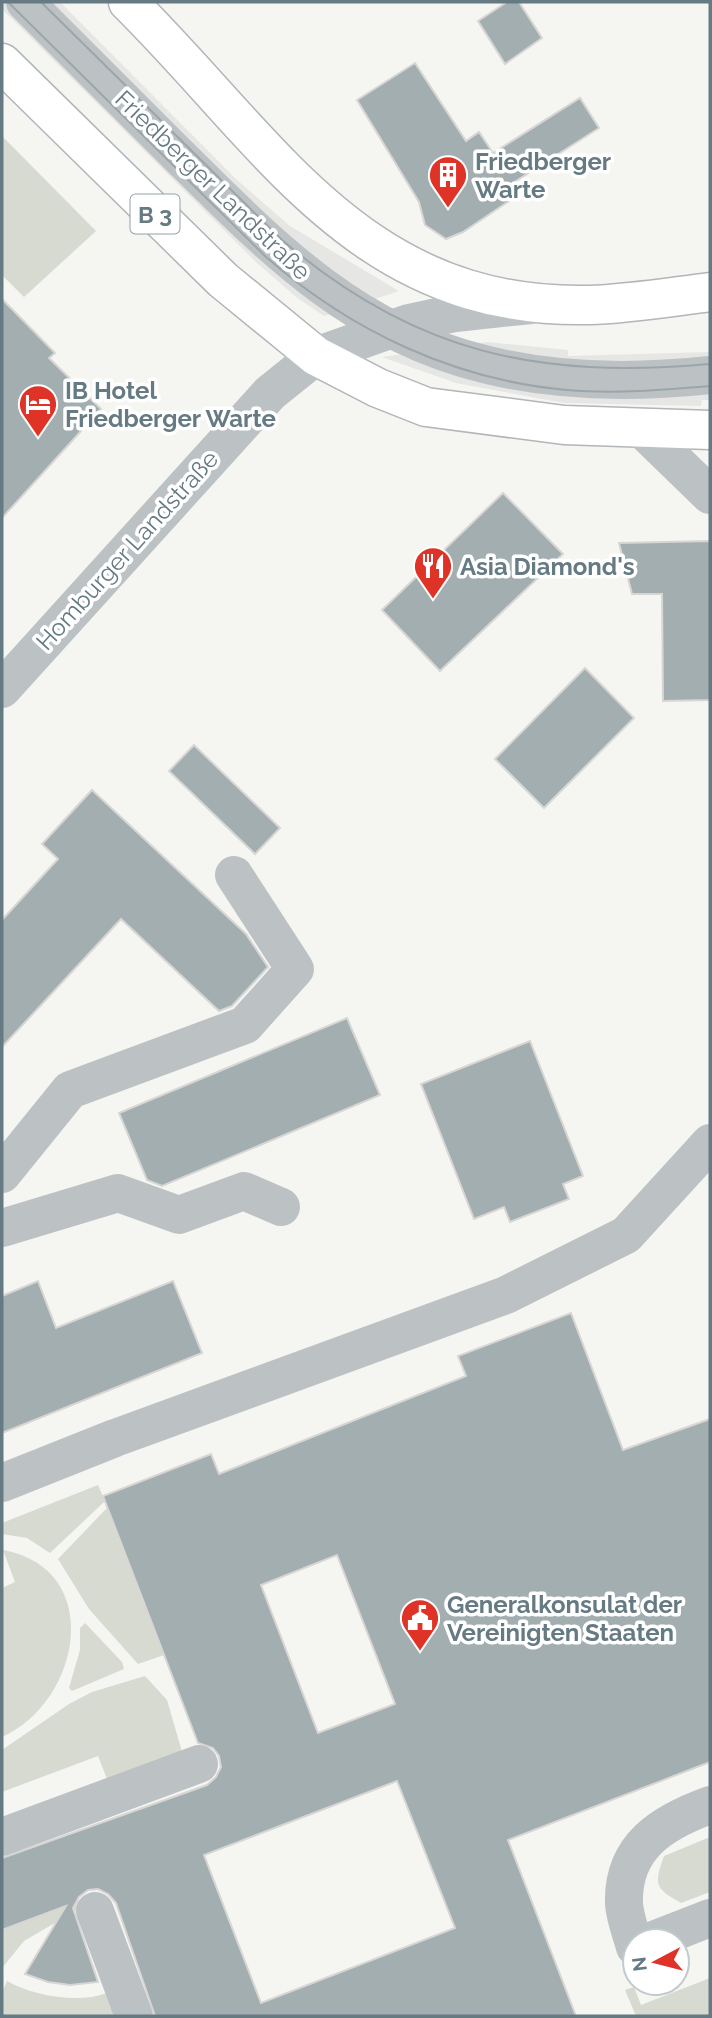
<svg xmlns="http://www.w3.org/2000/svg" width="712" height="2018" font-family="Raleway,sans-serif">
	<style>
		.built { fill: #e6e6e5 }
		.green { fill: #d6dad1 }
		.building { fill: #a3aeb1; stroke: #d7d6d4; stroke-width: 2; fill-rule: evenodd }
		.lines { fill: none; stroke-linecap: round; stroke-linejoin: round }
		.major-casing { stroke: #b0b6b9; stroke-width: 41 }
		.minor { stroke: #bcc2c4; stroke-width: 38 }
		.major { stroke: #fff; stroke-width: 38 }
		.tram { stroke: #9ca5a9; stroke-width: 2 }
		.labels { text-anchor: middle; dominant-baseline: central; stroke-width: 7; stroke-linejoin: round; paint-order: stroke }
		.shield { fill: #fff; stroke: #93a2a8; stroke-width: 2 }
		.shield-label { font-size: 23px; font-weight: bold; fill: #657a82 }
		.poi-label { font-size: 24px; font-weight: bold; fill: #657a82; stroke: #fff; text-anchor: start }
		.street-label { font-size: 24px; fill: #657a82; stroke: #fff }
	</style>
	<rect width="100%" height="100%" fill="#f5f5f2"/>
	<g class="built">
		<path d="M2,2H60L236,179L290,226L399,291L324,316L296,297L257,263L2,9Z"/>
		<path d="M487,342L568,350V356L710,352V400H702L701,406L564,403L456,383L382,357Z"/>
	</g>
	<g class="green">
		<path d="M2,136L96,231L24,297L2,275Z"/>
		<path d="M98,1485L105,1501L50,1553L27,1538L2,1534V1523Z"/>
		<path d="M107,1508L164,1655L138,1664L89,1609L58,1559Z"/>
		<path d="M3,1550C106,1569 81,1702 2,1737V1588L15,1582Z"/>
		<path d="M85,1623L122,1662L124,1669L72,1691L69,1688L80,1650V1628Z"/>
		<path d="M145,1676L167,1700L185,1762L111,1789L98,1756L2,1792V1750L69,1704L92,1692Z"/>
		<path d="M710,1837V1892L681,1903C654,1888 654,1884 664,1856Z"/>
		<path d="M85,1898L77,1910L24,1941L2,1968V1930Z"/>
		<path d="M710,1978V2016H636L625,1990L634,1987L641,2005Z"/>
		<path d="M7,1981C34,1996 78,2004 107,1993L117,2016H2V1992Z"/>
	</g>
	<g class="building">
		<path d="M507,2H519L542,38L505,64L478,21Z"/>
		<path d="M415,63L466,141L479,132L493,153L580,98L599,128L505,188L512,199L463,232L446,239L425,225L419,202L357,100Z"/>
		<path d="M2,299L55,353L49,358L101,409L2,518Z"/>
		<path d="M503,493L563,554L440,671L382,610Z"/>
		<path d="M710,541V700L663,701L662,594H632L619,543Z"/>
		<path d="M585,668L634,718L544,808L495,759Z"/>
		<path d="M194,745L280,828L255,854L169,771Z"/>
		<path d="M92,790L246,934L268,967L232,1006L219,1011L121,919L2,1047V920L58,859L42,844Z"/>
		<path d="M347,1018L380,1095L162,1186L147,1180L119,1113Z"/>
		<path d="M530,1041L583,1176L563,1184L569,1199L510,1222L504,1207L474,1219L421,1084Z"/>
		<path d="M38,1281L56,1328L173,1281L202,1353L2,1433V1296Z"/>
		<path d="M571,1313L623,1450L710,1419V1762L508,1840L576,2016H155L116,1903L108,1894L98,1889L88,1890L79,1897L73,1908L98,1982L70,1985L48,1982L25,1974L66,1906L2,1930V1858L207,1785L216,1777L221,1767L219,1756L213,1748L198,1743L103,1496L211,1454L219,1474L466,1376L458,1356ZM337,1555L395,1704L318,1733L261,1585ZM397,1781L455,1928L261,2003L204,1855Z"/>
	</g>
	<g class="lines">
		<g class="major-casing">
			<g id="major">
				<path d="M128,2C271,143 360,310 589,305C629,304 670,297 710,292"/>
				<path d="M2,63L223,280L316,356L378,388L426,407L564,425L710,430"/>
			</g>
		</g>
		<g class="minor">
			<path d="M25,2C76,53 127,104 178,155C270,246 353,332 484,364C558,383 635,383 710,375"/>
			<path d="M641,428L710,495"/>
			<path d="M2,689L270,393L316,356L409,323L455,313L531,305"/>
			<path d="M2,1174L70,1090L245,1025L295,969L234,875"/>
			<path d="M2,1228L118,1193L179,1215L244,1191L281,1207"/>
			<path d="M2,1483L115,1438L506,1295L626,1235L710,1143"/>
			<path d="M2,1837L199,1764"/>
			<path d="M95,1911L134,2016"/>
			<path d="M651,1941L710,1918"/>
			<path d="M635,1947C631,1933 625,1918 624,1904C622,1846 663,1822 710,1805"/>
		</g>
		<use href="#major" class="major"/>
		<g class="tram">
			<path d="M8,2L266,257C351,331 454,380 567,390C615,394 663,390 710,386"/>
			<path d="M41,2L282,240C415,354 539,379 710,364"/>
		</g>
	</g>
	<defs>
		<g id="building-pin" transform="scale(2.0125)"><path d="M0 17L-7.5 6A9.5 9.5 0 1 1 7.5 6Z" fill="#df3328" stroke="#fff"/><path d="M-4-6H4V6H1V3H-1V6H-4ZM-2.5-4.3h1.7v1.8h-1.7ZM.8-4.3h1.7v1.8H.8ZM-2.5-1h1.7V.8h-1.7ZM.8-1h1.7V.8H.8Z" fill="#fff"/></g>
		<g id="hotel-pin" transform="scale(2.0125)"><path d="M0 17L-7.5 6A9.5 9.5 0 1 1 7.5 6Z" fill="#df3328" stroke="#fff"/><path d="M-6-4.5h1.5V1H6V5H4.5V3h-9V5H-6ZM-4 0a1.8 1.8 0 1 1 3.6 0ZM.5 0V-2.5h3Q6-2.5 6 0Z" fill="#fff"/></g>
		<g id="restaurant-pin" transform="scale(2.0125)"><path d="M0 17L-7.5 6A9.5 9.5 0 1 1 7.5 6Z" fill="#df3328" stroke="#fff"/><path d="M-5-6h1v4h1v-4h1v4h1v-4h1v5L-1.5 .5V6h-2V.5L-5-1ZM5-6V6H3V1.5H1.5Q1.5-4 5-6Z" fill="#fff"/></g>
		<g id="civic-pin" transform="scale(2.0125)"><path d="M0 17L-7.5 6A9.5 9.5 0 1 1 7.5 6Z" fill="#df3328" stroke="#fff"/><path d="M-.6-6.5H3V-4.5H.6V-3L4-1V1h2V6H-6V1h2V-1L-.6-3ZM-1.2 2.5V6h2.4V2.5Z" fill="#fff"/></g>
	</defs>
	<g fill-rule="evenodd">
		<use href="#building-pin" x="448" y="175"/>
		<use href="#hotel-pin" x="38" y="404"/>
		<use href="#restaurant-pin" x="433" y="566"/>
		<use href="#civic-pin" x="420" y="1618"/>
	</g>
	<g class="labels">
		<rect class="shield" x="130.5" y="194.5" width="49" height="39" rx="5"/>
		<g class="shield-label">
			<text x="155" y="214">B 3</text>
		</g>
		<g class="poi-label">
			<text x="475" y="161">Friedberger<tspan x="475" dy="28">Warte</tspan></text>
			<text x="65" y="390">IB Hotel<tspan x="65" dy="28">Friedberger Warte</tspan></text>
			<text x="460" y="566">Asia Diamond's</text>
			<text x="447" y="1604">Generalkonsulat der<tspan x="447" dy="28">Vereinigten Staaten</tspan></text>
		</g>
		<g class="street-label">
			<text transform="translate(213 185) rotate(44)">Friedberger Landstraße</text>
			<text transform="translate(127 550) rotate(-48)">Homburger Landstraße</text>
		</g>
	</g>
	<rect width="712" height="2018" fill="none" stroke="#657a82" stroke-width="7"/>
	<g transform="translate(656 1962) rotate(263)"><circle r="33" fill="#ffffff" stroke="#c1cacd" stroke-width="2"/>
	<path d="M0-5L12 26L0 18L-12 26Z" fill="#df3328"/>
	<text y="-10" font-size="19" font-weight="bold" text-anchor="middle" fill="#657a82">N</text>
	</g>
</svg>
